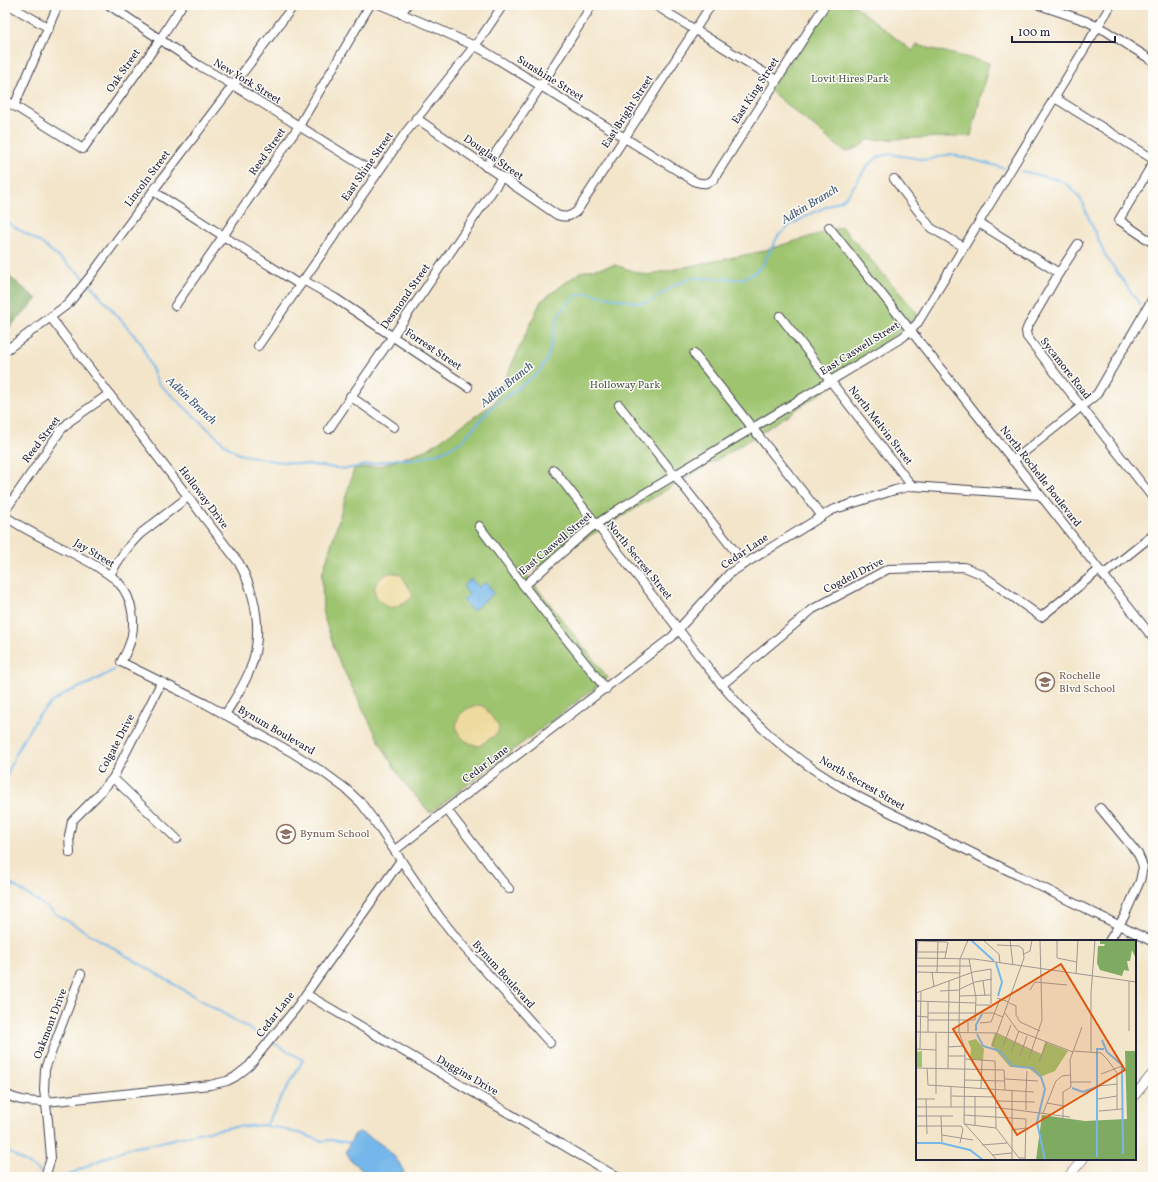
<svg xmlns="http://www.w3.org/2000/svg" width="1158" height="1182" font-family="Vollkorn,serif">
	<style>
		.green { fill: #9ec46f; stroke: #607355 }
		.forest { fill: #7eaa62; stroke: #50664e }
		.sand { fill: #eeda9e; stroke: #887e6c }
		.water { fill: #75b7ea; stroke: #4c6c92 }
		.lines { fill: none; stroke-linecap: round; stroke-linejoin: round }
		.stream { stroke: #75b7ea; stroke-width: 2 }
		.minor-casing { stroke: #413f50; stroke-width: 10 }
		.tertiary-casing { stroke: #413f50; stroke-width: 10 }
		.minor { stroke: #fff; stroke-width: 8 }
		.tertiary { stroke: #fff; stroke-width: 9 }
		.labels { text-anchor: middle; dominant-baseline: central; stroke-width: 3; stroke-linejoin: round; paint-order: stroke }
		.street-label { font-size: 11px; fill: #22223b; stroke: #fdfcf7 }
		.park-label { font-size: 11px; fill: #4d5b4d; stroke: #fdfcf7 }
		.education-label { font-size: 11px; fill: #785e54; stroke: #fdfcf7; text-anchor: start }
		.water-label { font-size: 12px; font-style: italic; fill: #3f5678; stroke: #fdfcf7 }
		.inset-river { fill: none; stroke: #75b7ea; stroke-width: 2 }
		.inset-road { fill: none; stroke: #9f9791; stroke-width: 1 }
		.view { fill: #de560e; fill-opacity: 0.15; stroke: #de560e; stroke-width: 2 }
		.inset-edge { fill: none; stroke: #22223b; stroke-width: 2 }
	</style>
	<rect width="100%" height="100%" fill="#fdfcf7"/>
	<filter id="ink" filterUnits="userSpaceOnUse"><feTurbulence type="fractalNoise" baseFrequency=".025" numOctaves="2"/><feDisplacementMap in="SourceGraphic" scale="8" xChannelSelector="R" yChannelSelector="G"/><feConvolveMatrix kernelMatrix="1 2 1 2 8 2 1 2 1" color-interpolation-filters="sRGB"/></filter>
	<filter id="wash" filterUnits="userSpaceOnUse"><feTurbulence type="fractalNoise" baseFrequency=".012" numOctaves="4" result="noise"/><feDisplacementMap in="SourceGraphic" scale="16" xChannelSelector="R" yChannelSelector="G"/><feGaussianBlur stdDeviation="0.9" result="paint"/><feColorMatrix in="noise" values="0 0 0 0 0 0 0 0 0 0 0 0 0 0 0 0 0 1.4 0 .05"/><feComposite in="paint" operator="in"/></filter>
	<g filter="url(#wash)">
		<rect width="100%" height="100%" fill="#f3e5ca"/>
		<g class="green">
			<path d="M828,5H854L912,51L917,45L989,63L971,136L868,140L858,148L845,152L769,90Z"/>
			<path d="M842,227L919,315L836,383L753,438L526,574L608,678L430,813L401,779L381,745L337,657L323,614L322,575L354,469L380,466L428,449L494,403L541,301L580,272L615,265L646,275L759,252Z"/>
		</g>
		<path class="forest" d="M5,273L37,299L5,332Z"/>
		<g class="sand">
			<path d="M389,573H396L401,575L413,594L410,600L391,608C371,599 368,583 389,573Z"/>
			<path d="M479,705L484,706L499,727L498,733L479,746C449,740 449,710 479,705Z"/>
		</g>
		<g class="water">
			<path d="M471,579L479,587L486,582L494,593L472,611L463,600L469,595L463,586Z"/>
			<path d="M359,1132C374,1138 388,1148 397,1160C401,1165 403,1171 406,1177C399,1177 379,1179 374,1177C364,1173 349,1161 346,1151L355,1134Z"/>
		</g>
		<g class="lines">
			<g class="stream">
				<path d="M1021,171L1059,180L1069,186L1080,198L1105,255L1140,305"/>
				<path d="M5,221L41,243L81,275L86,280"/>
				<path d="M89,283L141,343L158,383L228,447L239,454L274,461L346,469L397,459H417L444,451L462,441L490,409L538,373L547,360L559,314L566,305L577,295L588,293L639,303L649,302L675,285L691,278L741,279L753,274L763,264L778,236L788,227L810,214L842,200L850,192L867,166L878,157L890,154L926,160L951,154L1004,168"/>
				<path d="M1149,324L1153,332"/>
				<path d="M5,782L11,764L24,738L38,716L51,703L68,692L90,683L114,670"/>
				<path d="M5,880L48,908L56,914L268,1040"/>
				<path d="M266,1125L303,1060L272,1042"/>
				<path d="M5,1150L43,1173"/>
				<path d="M65,1177L93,1163L129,1148L149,1145L198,1133L233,1127L266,1125L269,1127L280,1128L292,1132L299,1133L322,1141L332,1140L350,1143"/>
			</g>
		</g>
	</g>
	<g filter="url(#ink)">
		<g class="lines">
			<g class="minor-casing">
				<g id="minor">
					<path d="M9,5L49,28"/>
					<path d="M109,5L198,65L233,85L376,174"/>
					<path d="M381,5L438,29L481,49L696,182C703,184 707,184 713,180L825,5"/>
					<path d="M655,5L776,80"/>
					<path d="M1039,5L1086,21L1106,31L1153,61"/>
					<path d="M401,14L407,5"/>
					<path d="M1055,98L1153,159"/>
					<path d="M5,100L83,149L157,44L182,5"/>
					<path d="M14,106L58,5"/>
					<path d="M416,118L557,215C565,218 570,217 577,211L711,5"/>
					<path d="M1153,163L1119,220L1153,243"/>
					<path d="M486,167L541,86L592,5"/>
					<path d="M894,179L931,228L964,247"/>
					<path d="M153,191L300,285"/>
					<path d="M979,223L1059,273"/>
					<path d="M829,227L1153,638"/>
					<path d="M1078,244L1059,273L1028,326L1026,331L1027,337L1153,498"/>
					<path d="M303,280L335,298L468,387"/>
					<path d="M175,306L299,126L370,5"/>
					<path d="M780,316L912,486"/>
					<path d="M51,318L239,563C257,595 264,637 249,672C243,687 233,701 225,715"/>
					<path d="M258,346L406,132L480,39L503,5"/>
					<path d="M5,351L68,304L89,278L153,191L294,5"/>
					<path d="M694,354L822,516"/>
					<path d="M350,396L394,427"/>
					<path d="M619,405L745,564"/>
					<path d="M329,429L502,177"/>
					<path d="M1013,461L1097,394L1153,298"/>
					<path d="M554,470C591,518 629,565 666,613C692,646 715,680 744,710C779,747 820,777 865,800L1153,942"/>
					<path d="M5,511L61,430L70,421L109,394"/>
					<path d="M5,516C33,536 66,548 96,566C103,571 112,576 118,582C134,599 137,627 128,648C126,653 124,657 121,662L206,704L293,753L323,772L346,789L361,803L373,819L439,916L462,945L550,1043"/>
					<path d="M479,526L524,586L606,689"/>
					<path d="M110,575C118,560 127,547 140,534L188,497"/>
					<path d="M1103,575L1153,535"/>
					<path d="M524,586L589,529L619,509L903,337L917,324L1111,5"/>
					<path d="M722,685L813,609L888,569L964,567L981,574L1041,617L1099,570"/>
					<path d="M113,778L177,839"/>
					<path d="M1100,808L1138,854L1141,861L1143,867L1140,881L1124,917L1109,941"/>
					<path d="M447,810L502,881L509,889"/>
					<path d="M395,850L504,765L672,637L684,623L730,573L832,510L895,490L912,486L1040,495"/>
					<path d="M70,853L69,836L72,821L97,796L113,778L161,683"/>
					<path d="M306,994L617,1177"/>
					<path d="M5,1094C18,1101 31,1102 46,1102L210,1085L227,1081L235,1077L249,1066L296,1008L401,860"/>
					<path d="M45,1177L51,1158L48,1121L44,1090L45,1069L81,974"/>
				</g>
			</g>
			<g class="tertiary-casing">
				<g id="tertiary">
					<path d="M1135,1095L1153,1073"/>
					<path d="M1068,1177L1083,1159"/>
				</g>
			</g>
			<use href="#minor" class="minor"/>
			<use href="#tertiary" class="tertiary"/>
		</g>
	</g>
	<defs>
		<g id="school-ring" transform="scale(1)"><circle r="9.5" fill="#fdfcf7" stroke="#8d6e63" stroke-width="1.5"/><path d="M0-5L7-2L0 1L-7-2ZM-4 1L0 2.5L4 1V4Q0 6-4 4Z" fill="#8d6e63"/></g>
	</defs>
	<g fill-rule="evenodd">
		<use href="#school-ring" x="1045" y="682"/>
		<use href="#school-ring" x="286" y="834"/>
	</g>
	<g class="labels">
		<g class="street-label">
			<text transform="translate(124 71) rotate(-55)">Oak Street</text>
			<text transform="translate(550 79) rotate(32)">Sunshine Street</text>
			<text transform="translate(247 82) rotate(31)">New York Street</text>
			<text transform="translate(756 91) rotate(-57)">East King Street</text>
			<text transform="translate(628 112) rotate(-57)">East Bright Street</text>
			<text transform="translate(268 152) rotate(-55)">Reed Street</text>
			<text transform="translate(493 158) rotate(35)">Douglas Street</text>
			<text transform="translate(368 167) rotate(-55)">East Shine Street</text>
			<text transform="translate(148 179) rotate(-53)">Lincoln Street</text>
			<text transform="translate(406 297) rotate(-55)">Desmond Street</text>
			<text transform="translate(860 349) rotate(-32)">East Caswell Street</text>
			<text transform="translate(433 350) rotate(34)">Forrest Street</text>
			<text transform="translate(1065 369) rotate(52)">Sycamore Road</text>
			<text transform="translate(880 426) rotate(52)">North Melvin Street</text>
			<text transform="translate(42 440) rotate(-53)">Reed Street</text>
			<text transform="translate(1040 477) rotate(52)">North Rochelle Boulevard</text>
			<text transform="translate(203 498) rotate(53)">Holloway Drive</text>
			<text transform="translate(556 544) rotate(-40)">East Caswell Street</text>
			<text transform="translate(745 552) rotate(-34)">Cedar Lane</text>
			<text transform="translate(94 554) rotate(31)">Jay Street</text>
			<text transform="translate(639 561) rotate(51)">North Secrest Street</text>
			<text transform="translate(854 576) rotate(-27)">Cogdell Drive</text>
			<text transform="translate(276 731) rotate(30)">Bynum Boulevard</text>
			<text transform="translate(117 744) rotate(-62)">Colgate Drive</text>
			<text transform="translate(486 765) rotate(-37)">Cedar Lane</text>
			<text transform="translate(862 784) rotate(30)">North Secrest Street</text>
			<text transform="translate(503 975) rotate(48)">Bynum Boulevard</text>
			<text transform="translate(276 1015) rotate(-52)">Cedar Lane</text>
			<text transform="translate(51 1024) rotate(-69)">Oakmont Drive</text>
			<text transform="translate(467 1076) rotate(30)">Duggins Drive</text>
		</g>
		<g class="park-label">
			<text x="850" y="79">Lovit Hires Park</text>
			<text x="625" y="385">Holloway Park</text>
		</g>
		<g class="education-label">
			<text x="1059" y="676">Rochelle<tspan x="1059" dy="13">Blvd School</tspan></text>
			<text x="300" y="834">Bynum School</text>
		</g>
		<g class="water-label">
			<text transform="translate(810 205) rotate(-31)">Adkin Branch</text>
			<text transform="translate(507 385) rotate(-39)">Adkin Branch</text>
			<text transform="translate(191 401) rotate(43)">Adkin Branch</text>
		</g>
	</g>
	<g transform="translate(916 940)">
		<rect width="220" height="220" fill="#f3e5ca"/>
		<path d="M79,93L125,115L129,102L152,111L139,131L124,137L111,127H94L75,105ZM60,99L68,109L67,120L54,119L55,109L52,101ZM6,111V127H0V112Z" fill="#9ec46f"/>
		<path d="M184,0H220V19L216,10L214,21H211L213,31L208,30L206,36L184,30L181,23L182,6H188L189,4H184ZM209,111H220V220H120L126,175L169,181L211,179Z" fill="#7eaa62"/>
		<path class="inset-river" d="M55,0L78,21M80,23L86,42L82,56M60,91V85L66,74M61,94L67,106L84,111L96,126L116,128L125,137L129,149L121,182L129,220M186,100L191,112L206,125L207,214M156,148L167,152L181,147M0,203H25L54,210L67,220M181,217V109H188"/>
		<path class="inset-road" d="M67,0L83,14L84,23M94,0L97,25M141,0V18L161,22M2,1L31,2M2,12H31M108,14L114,11L116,0M0,18L58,19L220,42M29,18L32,2M44,19L43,92L49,109L48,183M44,19L52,0M1,26H55M0,29L2,0M0,32L44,33M16,32L18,47M21,32L22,0M160,34L162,0M67,41L69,56M44,49L59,42L76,39M114,50L119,42L151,45M24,51L44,50M0,53L57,32L75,29V64M44,56L75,55M81,58L93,62M0,61L60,63M93,63L100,66V75L104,82L124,91M60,65H74M12,73H77L87,77M89,73L102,91L157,112M0,76L12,77M12,80H59L60,58L53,19M64,83L75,82L84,59M213,91V41M0,92L80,93L126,115M12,92V62M52,93V80M87,106L95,85M32,107L47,106M76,107L108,18L107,9L103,6L81,5M0,109L20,110M4,109L5,52M157,111L185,113L191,119L201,133V169M95,112L103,91M175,112V53L179,0M32,116H49M104,116L111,96M113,118L126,80L124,0M49,119L79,121L80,188M123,122L131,102M0,128L88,130L89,150M11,128L12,145L118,152M32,129L33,41M185,134L206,126M89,139L122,141M48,140L89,141M154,142H175M35,146V167M182,146L201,144M65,148L66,119M96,151V220M110,152L111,131M20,154V93M35,156L80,157M0,159H19M10,159L11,194M182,159L201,156M81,161L119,162M131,163L148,166M0,167H77L154,177M110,170V152M183,171L207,169M127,173L140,141L146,136L154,135M48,175L110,179L109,220M0,176H37M25,176L26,202M147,182V152L155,147L154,120L166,87M48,183L81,220M48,184L80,188M59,185V157M0,186H45L47,189L44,203M80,188L103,218H109M95,190L110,188M26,195L57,200M66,205L91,203M76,215L96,213"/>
		<path class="view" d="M145,24L209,130L101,195L37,89Z"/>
		<rect width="220" height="220" class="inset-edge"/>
	</g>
	<rect width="1158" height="1182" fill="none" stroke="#fdfcf7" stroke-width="20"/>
	<path d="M1012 36v6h103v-6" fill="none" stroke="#22223b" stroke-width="2"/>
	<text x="1018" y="36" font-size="12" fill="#22223b" stroke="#fdfcf7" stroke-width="3" paint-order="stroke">100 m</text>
</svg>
